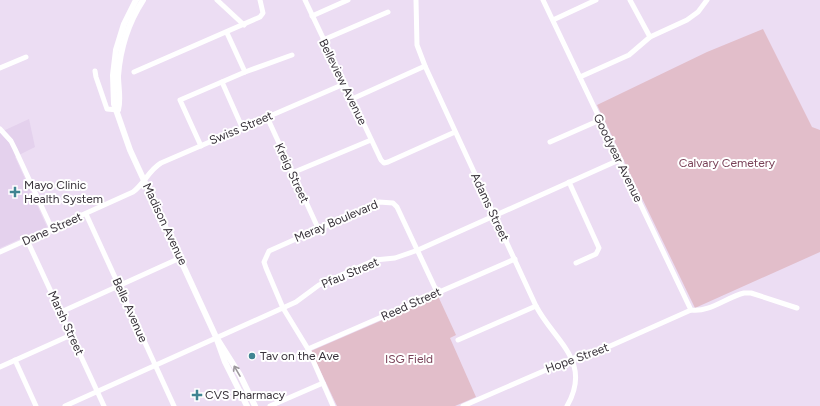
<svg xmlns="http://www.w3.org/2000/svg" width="820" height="406" font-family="Figtree,sans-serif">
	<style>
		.built { fill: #e4d1ed }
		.green { fill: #e2beca }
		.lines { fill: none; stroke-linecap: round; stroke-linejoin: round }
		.minor { stroke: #fff; stroke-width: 5 }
		.major { stroke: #fff; stroke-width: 6 }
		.oneway { stroke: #9c989c }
		.poi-dot { fill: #408492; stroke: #fff; stroke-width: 1.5 }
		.labels { text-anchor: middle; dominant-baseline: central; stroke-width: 4; stroke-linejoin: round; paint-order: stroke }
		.street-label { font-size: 12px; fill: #38323a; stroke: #fff }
		.park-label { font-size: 12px; fill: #7a4359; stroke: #fff }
		.poi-label { font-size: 12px; fill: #38323a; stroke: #fff; text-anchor: start }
	</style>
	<rect width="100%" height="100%" fill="#ecddf3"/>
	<path class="built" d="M29,119L35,147L15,157L47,227L0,248V129L3,131Z"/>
	<g class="green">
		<path d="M763,29L812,127L820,130V252L695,308L597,105L707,52Z"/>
		<path d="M438,296L456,335L450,338L476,397L455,406H337L311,351Z"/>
	</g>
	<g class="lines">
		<g class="minor">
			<path d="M217,0L244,25"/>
			<path d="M305,0L381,160L384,163L388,162L455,132"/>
			<path d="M416,0L417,45L425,66L536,306C554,341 593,361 567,406"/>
			<path d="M543,0L691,310C709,313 727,297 744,293H751L797,308"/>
			<path d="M630,0L650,37"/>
			<path d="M312,16L348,0"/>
			<path d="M553,20L596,0"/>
			<path d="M227,33L245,72"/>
			<path d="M323,40L388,12"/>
			<path d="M0,68L26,57"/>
			<path d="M95,71L96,77L107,109L118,110"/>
			<path d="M134,72L260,17L263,13L260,0"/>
			<path d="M580,77L629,55L650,37L687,20L698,12L707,0"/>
			<path d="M222,82L242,127"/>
			<path d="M352,99L425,66"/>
			<path d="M267,117L318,228"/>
			<path d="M0,129L11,141L15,149L52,229"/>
			<path d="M550,142L600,120"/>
			<path d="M201,146L180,100L245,72L292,55"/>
			<path d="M292,173L371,140"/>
			<path d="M569,182L599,248L596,254L576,263"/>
			<path d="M86,214L174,406"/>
			<path d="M27,240L104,406"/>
			<path d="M0,252L133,192C144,184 149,170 161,163L344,84"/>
			<path d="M61,312L180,258"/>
			<path d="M458,340L536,306"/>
			<path d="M308,349L515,259"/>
			<path d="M15,360L36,406"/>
			<path d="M0,367L71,335"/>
			<path d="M65,406L296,302L319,285L375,260L395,258L418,250L619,160"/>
			<path d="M270,406L323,383"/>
			<path d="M333,406L308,349L283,308L266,268L264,262L269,251L379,202L393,203L397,207L437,292"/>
			<path d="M463,406L583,354L599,351L691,310"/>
		</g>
		<g class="major">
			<path d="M136,0L124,24L116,50L113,75L114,104L130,150L216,337L225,362L247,406"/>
			<path d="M118,110C121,99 118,87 118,76C120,49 128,23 143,0"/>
			<path d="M218,340L240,375L255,406"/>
		</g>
	</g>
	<defs><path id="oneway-shaft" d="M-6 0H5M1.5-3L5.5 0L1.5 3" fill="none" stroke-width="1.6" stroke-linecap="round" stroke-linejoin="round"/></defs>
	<use class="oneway" href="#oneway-shaft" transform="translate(237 371) rotate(-120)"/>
	<g class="poi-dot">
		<path d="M13 186h4v4h4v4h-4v4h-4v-4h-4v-4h4z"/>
		<circle cx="252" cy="356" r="4"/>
		<path d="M195 389h4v4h4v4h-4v4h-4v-4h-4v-4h4z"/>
	</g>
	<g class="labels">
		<g class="street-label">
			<text transform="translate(343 82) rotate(64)">Belleview Avenue</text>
			<text transform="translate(241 128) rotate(-23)">Swiss Street</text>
			<text transform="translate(618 158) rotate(64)">Goodyear Avenue</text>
			<text transform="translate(292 173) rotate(65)">Kreig Street</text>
			<text transform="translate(490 207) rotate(65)">Adams Street</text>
			<text transform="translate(336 221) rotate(-23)">Meray Boulevard</text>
			<text transform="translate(165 224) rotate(65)">Madison Avenue</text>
			<text transform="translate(52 229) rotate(-24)">Dane Street</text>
			<text transform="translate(350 273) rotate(-23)">Pfau Street</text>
			<text transform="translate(411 304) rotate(-24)">Reed Street</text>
			<text transform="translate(130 310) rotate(66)">Belle Avenue</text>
			<text transform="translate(66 323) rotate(65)">Marsh Street</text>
			<text transform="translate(577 358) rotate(-20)">Hope Street</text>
		</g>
		<g class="park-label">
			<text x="727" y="163">Calvary Cemetery</text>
			<text x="409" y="359">ISG Field</text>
		</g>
		<g class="poi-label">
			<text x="24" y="185">Mayo Clinic<tspan x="24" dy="14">Health System</tspan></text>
			<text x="260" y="356">Tav on the Ave</text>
			<text x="205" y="395">CVS Pharmacy</text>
		</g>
	</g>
</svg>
